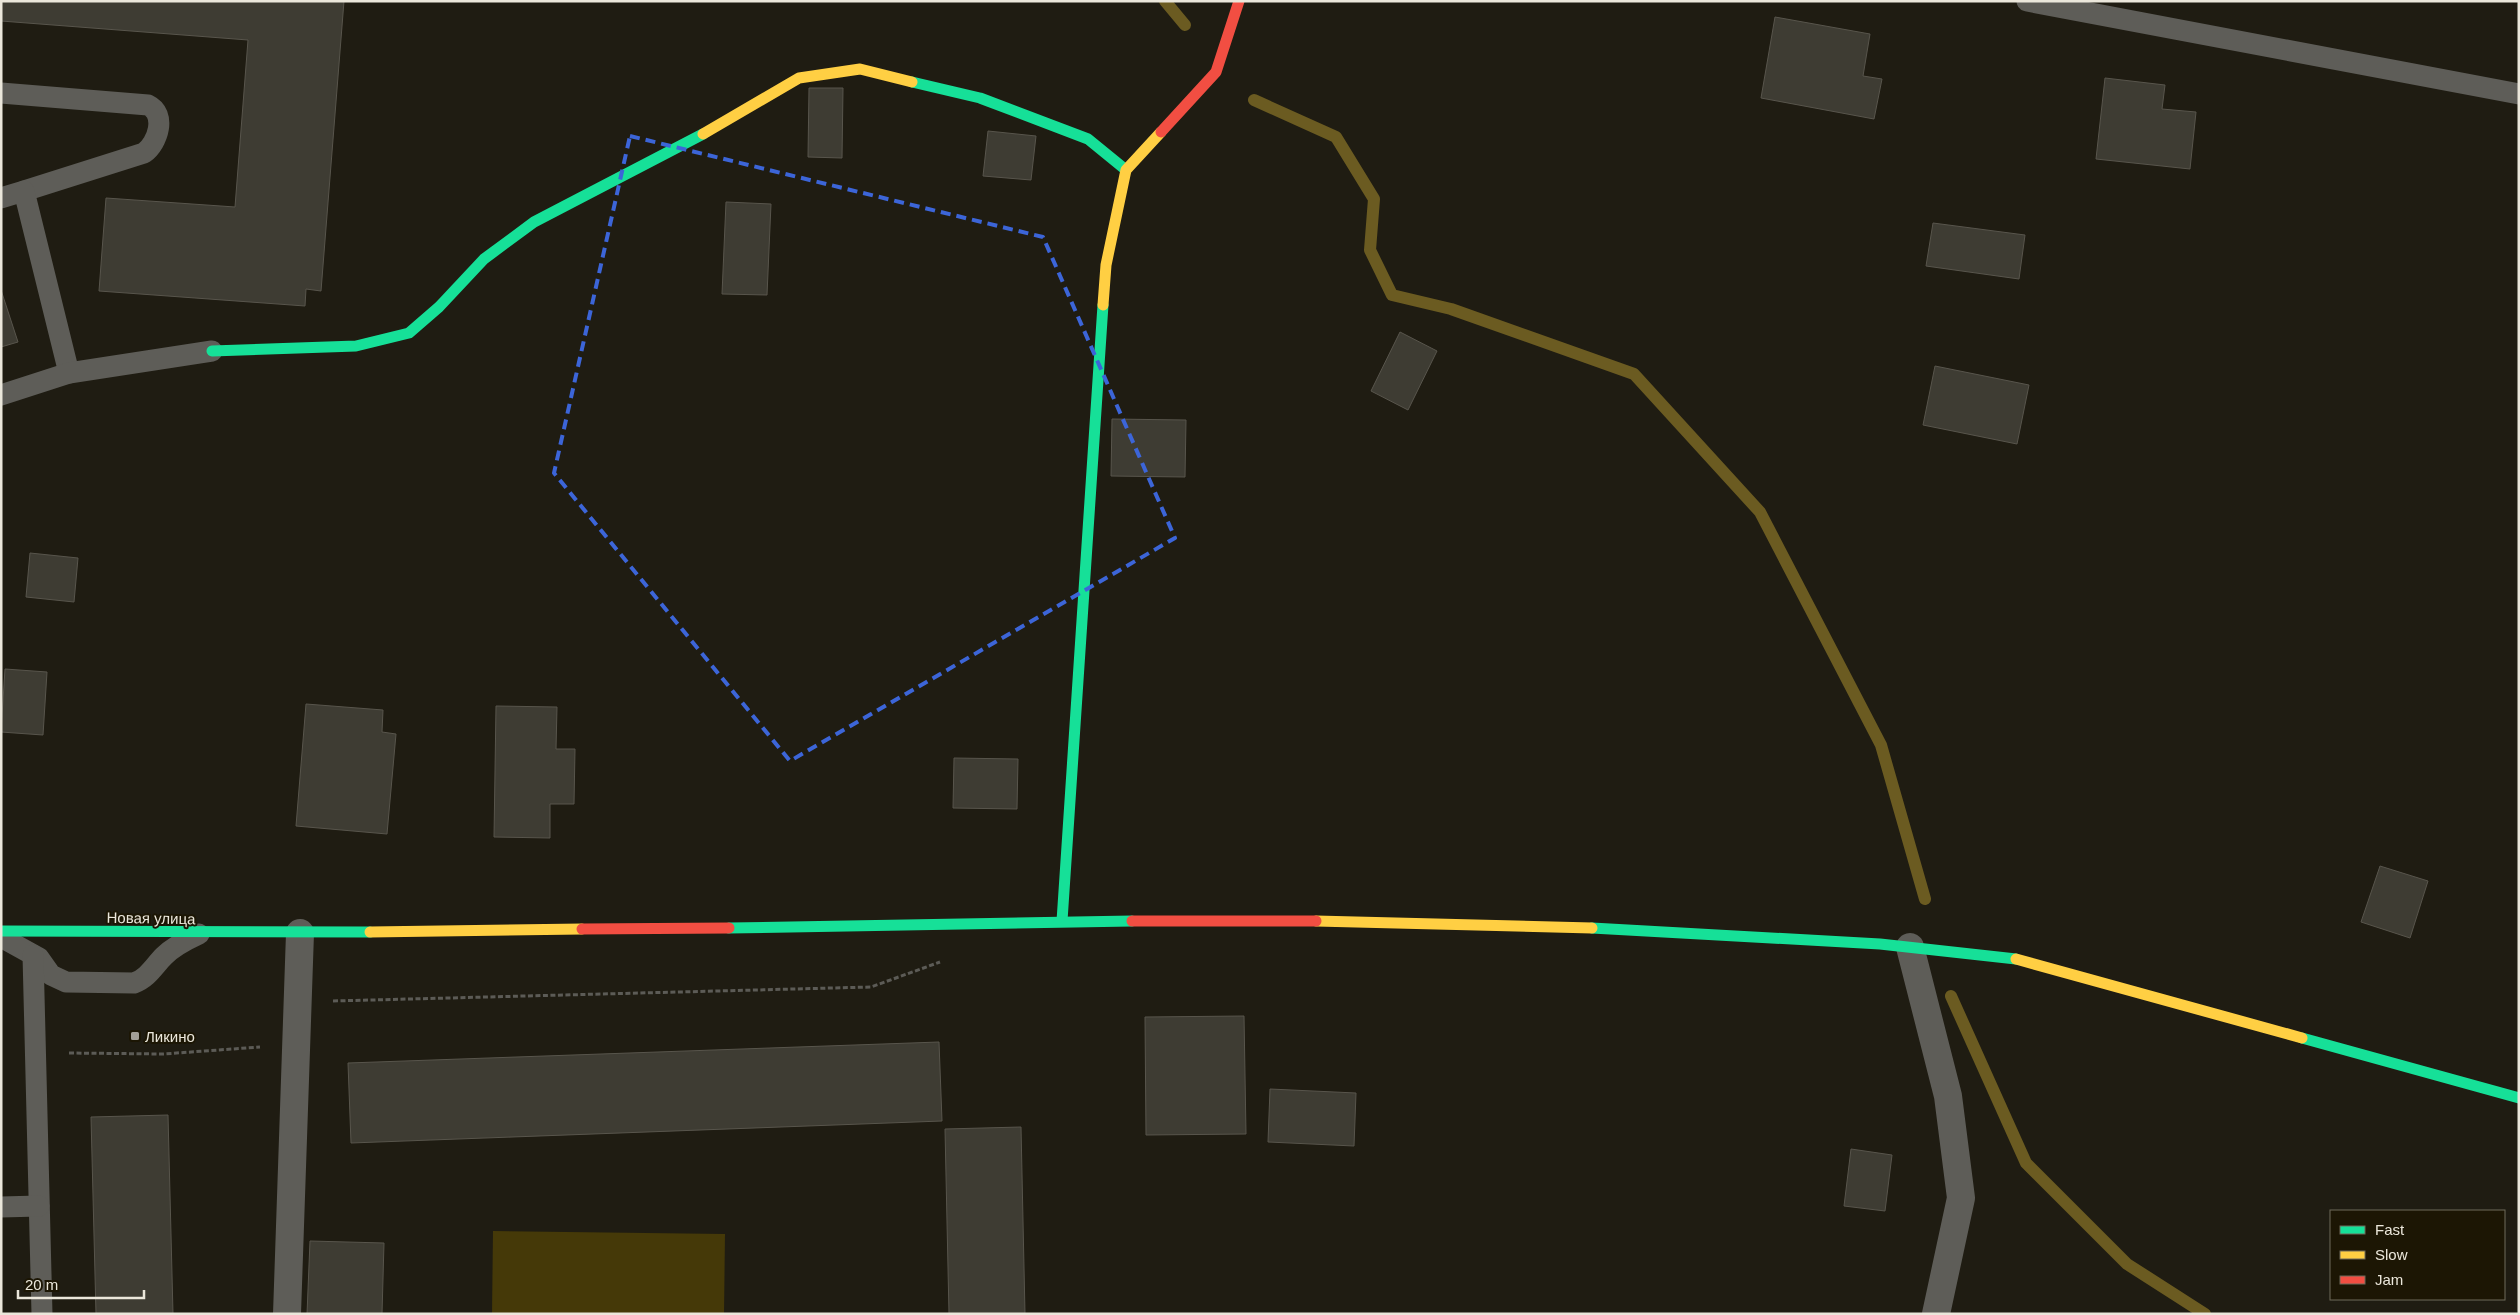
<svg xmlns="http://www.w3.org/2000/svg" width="2520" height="1315" font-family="Arial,sans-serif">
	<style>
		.green { fill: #453908 }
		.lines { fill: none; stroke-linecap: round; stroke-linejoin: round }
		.stream { stroke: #6b5b21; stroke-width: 12 }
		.building { fill: #3e3c33; stroke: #58554c }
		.path { stroke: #5c5b56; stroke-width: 3; stroke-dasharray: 5 2.5; stroke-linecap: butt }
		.lane { stroke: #5e5d58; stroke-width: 21 }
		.street { stroke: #5e5d58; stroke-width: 28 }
		.fast { stroke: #16e098; stroke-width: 11 }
		.slow { stroke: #ffcf43; stroke-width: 11 }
		.jam { stroke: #f24e42; stroke-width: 11 }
		.marked { fill: none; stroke: #3c65d8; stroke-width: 4; stroke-dasharray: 10 6; stroke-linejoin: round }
		.poi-dot { fill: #a4a095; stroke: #1c1604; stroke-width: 2 }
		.labels { text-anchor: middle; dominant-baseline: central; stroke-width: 4; stroke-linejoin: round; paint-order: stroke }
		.street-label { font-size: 15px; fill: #ebe7db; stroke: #1c1604 }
		.poi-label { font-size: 15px; fill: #ebe7db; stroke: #1c1604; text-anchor: start }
	</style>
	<rect width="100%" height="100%" fill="#1f1c12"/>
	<path class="green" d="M493,1231L725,1234L724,1314H492Z"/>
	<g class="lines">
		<g class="stream">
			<path d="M1165,1L1185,25"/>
			<path d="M1254,100L1336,137L1374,199L1370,250L1392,295L1451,309L1634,374L1760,512L1881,745L1925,899"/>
			<path d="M1951,996L2026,1163L2127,1264L2205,1314"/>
		</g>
	</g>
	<g class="building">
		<path d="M1,1H344L321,291L306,289L305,306L99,291L106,198L235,207L248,40L1,21Z"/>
		<path d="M1775,17L1870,34L1863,76L1882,79L1874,119L1761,98Z"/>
		<path d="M2105,78L2165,85L2162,109L2196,112L2190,169L2096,159Z"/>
		<path d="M809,88H843L842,158L808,157Z"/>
		<path d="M988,131L1036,136L1031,180L983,176Z"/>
		<path d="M726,202L771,204L767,295L722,294Z"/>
		<path d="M1933,223L2025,235L2019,279L1926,266Z"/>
		<path d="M1,290L18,342L1,347Z"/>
		<path d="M1400,332L1437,351L1408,410L1371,391Z"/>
		<path d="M1935,366L2029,385L2017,444L1923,425Z"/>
		<path d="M1112,419L1186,420L1185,477L1111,476Z"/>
		<path d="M30,553L78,558L74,602L26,597Z"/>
		<path d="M5,669L47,672L43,735L1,732Z"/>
		<path d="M306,704L383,710L382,732L396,734L387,834L296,826Z"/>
		<path d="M496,706L557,707L556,749H575L574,804H550V838L494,837Z"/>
		<path d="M954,758L1018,759L1017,809L953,808Z"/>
		<path d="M2380,866L2428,881L2410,938L2361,922Z"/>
		<path d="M1244,1016L1246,1134L1146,1135L1145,1017Z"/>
		<path d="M939,1042L942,1121L351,1143L348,1063Z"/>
		<path d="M1270,1089L1356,1093L1354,1146L1268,1142Z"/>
		<path d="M168,1115L173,1314H96L91,1117Z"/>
		<path d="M1021,1127L1025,1314H949L945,1129Z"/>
		<path d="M1851,1149L1892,1155L1885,1211L1844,1206Z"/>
		<path d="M310,1241L384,1243L382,1314H307Z"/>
	</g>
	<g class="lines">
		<g class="path">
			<path d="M333,1001L871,987L940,962"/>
			<path d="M69,1053L163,1054L260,1047"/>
		</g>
		<g class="lane">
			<path d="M2027,1L2519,94"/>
			<path d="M1,93L148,105C167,114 158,143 144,153L24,191"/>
			<path d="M1,198L24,191L69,373"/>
			<path d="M1,395L69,373L212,351"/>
			<path d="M1,937L39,958L51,975L66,982L134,983C148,978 154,966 164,956C174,946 186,940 199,934"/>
			<path d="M33,955L42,1314"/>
			<path d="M1,1207L39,1206"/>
		</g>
		<g class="street">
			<path d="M1910,947L1948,1096L1961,1198L1936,1314"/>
			<path d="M287,1314L300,933"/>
		</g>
		<g class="fast">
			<path d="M912,82L980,98L1088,139L1126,170"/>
			<path d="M212,351L356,346L409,333L439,307L484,259L534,222L703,134"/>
			<path d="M1062,921L1103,305"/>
			<path d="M729,928L1132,921"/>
			<path d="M1592,928L1880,944L2016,959"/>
			<path d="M1,931L370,932"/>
			<path d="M2302,1038L2519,1098"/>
		</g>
		<g class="slow">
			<path d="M703,134L799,78L860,69L912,82"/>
			<path d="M1103,305L1106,265L1126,170L1161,132"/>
			<path d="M1316,921L1592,928"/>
			<path d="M370,932L582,929"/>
			<path d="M2016,959L2302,1038"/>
		</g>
		<g class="jam">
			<path d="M1161,132L1216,72L1239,1"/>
			<path d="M1132,921H1316"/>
			<path d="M582,929L729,928"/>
		</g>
	</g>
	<path class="marked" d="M630,136L1043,237L1175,538L790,761L554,473Z"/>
	<rect class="poi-dot" x="130" y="1031" width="10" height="10" rx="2.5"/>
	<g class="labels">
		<g class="street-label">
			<text transform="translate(151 918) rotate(1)">Новая улица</text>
		</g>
		<g class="poi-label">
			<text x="145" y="1036">Ликино</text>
		</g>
	</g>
	<rect width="2520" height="1315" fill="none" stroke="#ebe7db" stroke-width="5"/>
	<rect x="2330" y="1210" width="175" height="90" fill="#1c1604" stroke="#6f6a5a"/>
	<rect x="2340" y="1226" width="25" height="8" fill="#16e098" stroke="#6f6a5a"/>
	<text x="2375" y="1235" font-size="15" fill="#ebe7db">Fast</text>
	<rect x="2340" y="1251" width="25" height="8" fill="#ffcf43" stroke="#6f6a5a"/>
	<text x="2375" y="1260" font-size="15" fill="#ebe7db">Slow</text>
	<rect x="2340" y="1276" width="25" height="8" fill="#f24e42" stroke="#6f6a5a"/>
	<text x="2375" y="1285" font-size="15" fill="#ebe7db">Jam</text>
	<path d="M18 1290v8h126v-8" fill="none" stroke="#ebe7db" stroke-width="2.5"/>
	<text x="25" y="1290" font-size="15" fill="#ebe7db" stroke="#1c1604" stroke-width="4" paint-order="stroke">20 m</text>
</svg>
